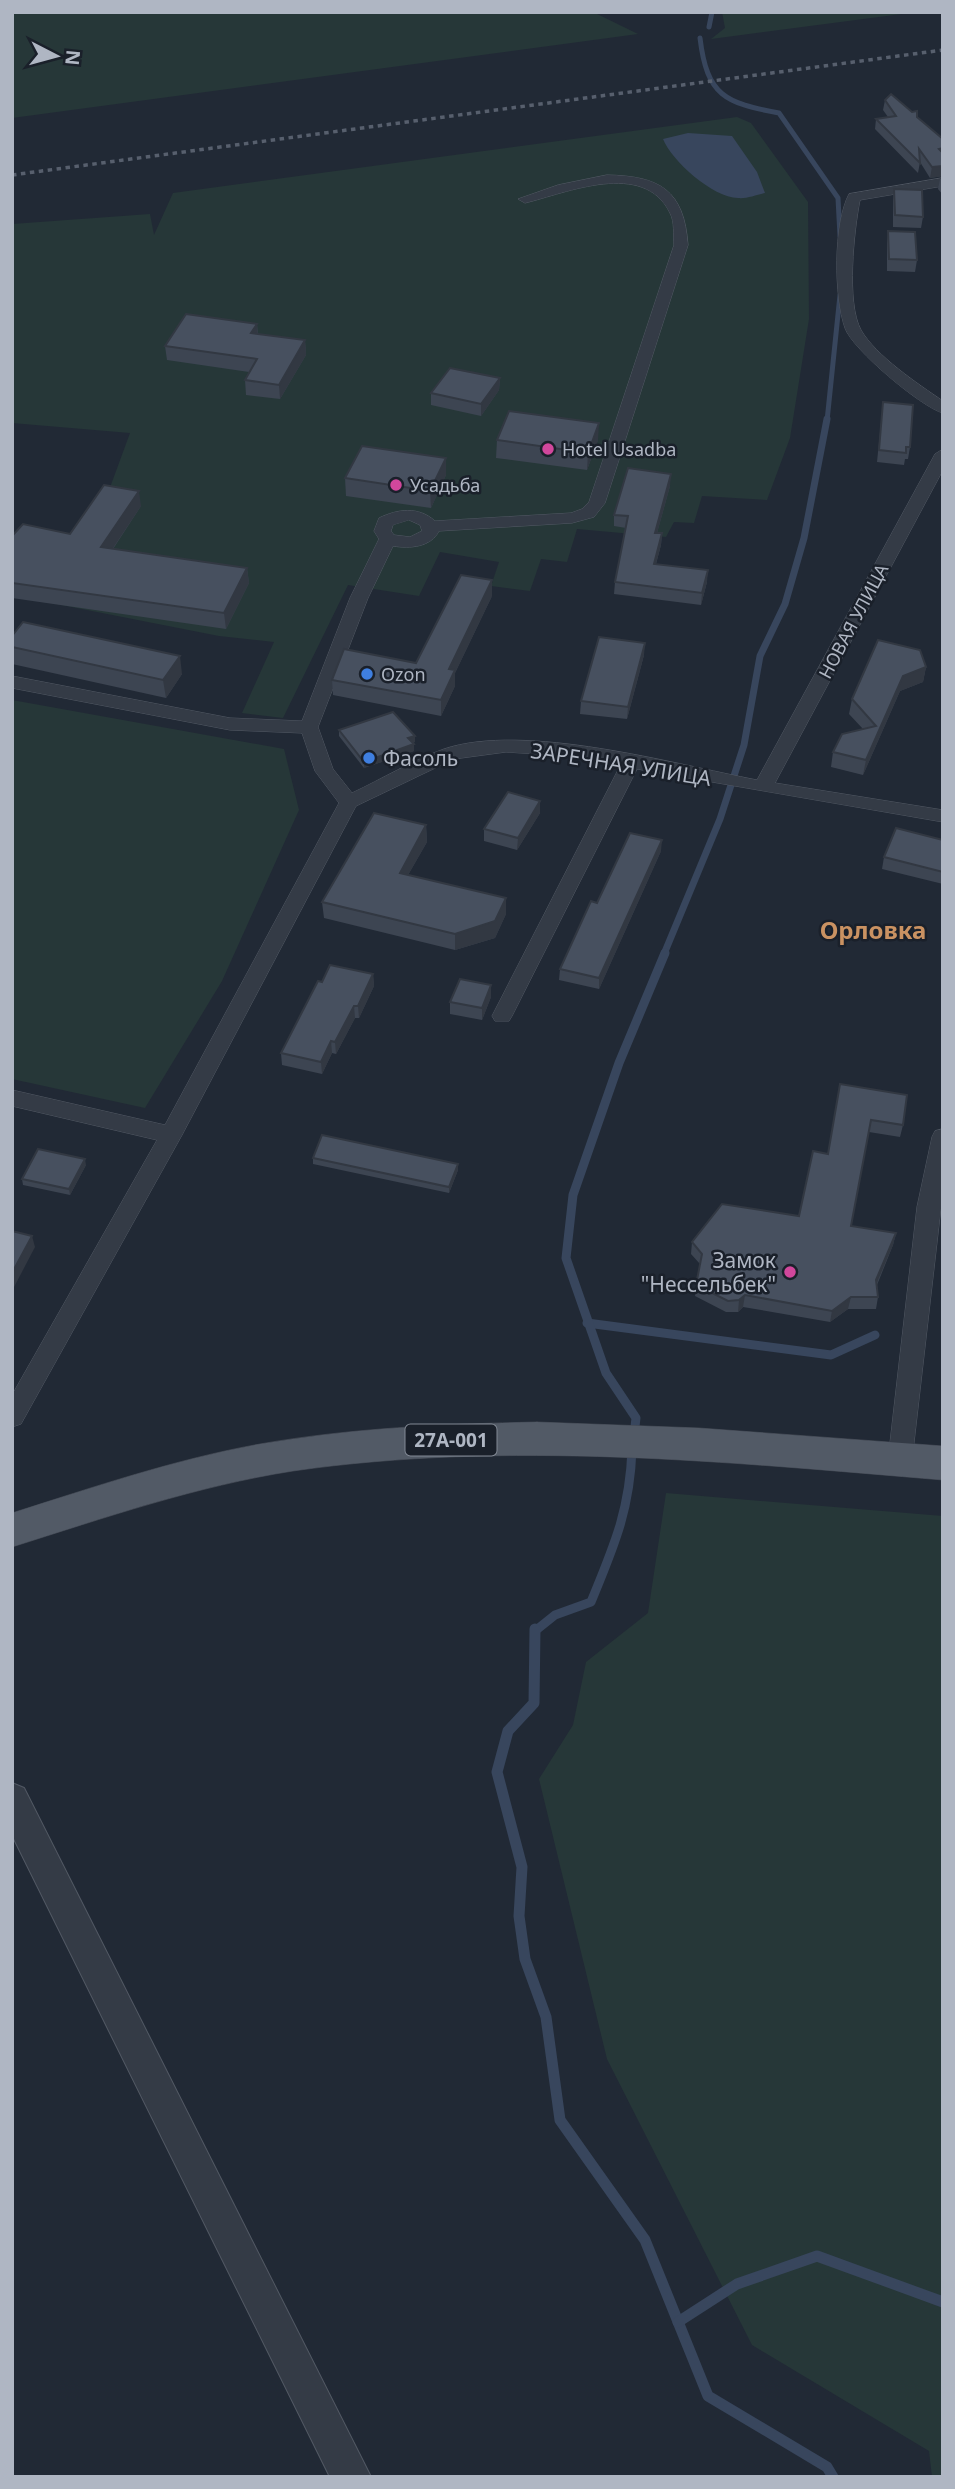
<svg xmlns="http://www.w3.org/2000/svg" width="955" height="2489" font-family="'Noto Sans',sans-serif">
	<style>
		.green { fill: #263738 }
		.water { fill: #38465d }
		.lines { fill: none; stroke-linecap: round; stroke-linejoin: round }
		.stream-far3 { stroke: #38465d; stroke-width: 5 }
		.stream-far2 { stroke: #38465d; stroke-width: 7 }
		.stream-far1 { stroke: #38465d; stroke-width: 9 }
		.stream { stroke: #38465d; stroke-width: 11 }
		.minor-casing { stroke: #525964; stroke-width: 1 }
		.tertiary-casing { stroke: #525964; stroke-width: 2 }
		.primary-casing { stroke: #3e444f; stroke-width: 1 }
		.minor { fill: #343b46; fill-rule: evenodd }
		.tertiary { fill: #343b46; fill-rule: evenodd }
		.primary { fill: #525a66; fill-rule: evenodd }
		.rail { stroke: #575f6d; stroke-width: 3.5; stroke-dasharray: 4.5 4.5; stroke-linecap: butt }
		.wall { fill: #3d4552 }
		.shaded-wall { fill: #323842 }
		.building { fill: #47505f; stroke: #323842; stroke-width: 2 }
		.hotel-dot { fill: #d1479c; stroke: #1a202a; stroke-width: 2.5 }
		.shop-dot { fill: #3f7fe0; stroke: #1a202a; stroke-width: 2.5 }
		.labels { text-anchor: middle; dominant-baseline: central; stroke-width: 5; stroke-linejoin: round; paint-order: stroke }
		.far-poi-label { font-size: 18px; fill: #afb6c3; stroke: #1a202a; text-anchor: start }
		.far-street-label { font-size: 18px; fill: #afb6c3; stroke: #1a202a }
		.shield { fill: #1a202a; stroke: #828995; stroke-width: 2 }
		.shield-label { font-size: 19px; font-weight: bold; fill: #afb6c3 }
		.poi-label { font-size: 21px; fill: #afb6c3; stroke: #1a202a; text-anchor: start }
		.street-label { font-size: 21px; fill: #afb6c3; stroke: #1a202a }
		.quarter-label { font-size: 24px; font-weight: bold; fill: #ca9262; stroke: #1a202a }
	</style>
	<rect width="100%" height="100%" fill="#212935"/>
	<g class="green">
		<path d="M12,12H593L638,34L12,118Z"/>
		<path d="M722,12H917L711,39L725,28Z"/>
		<path d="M737,117L751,123L808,202L809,319L790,438L767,500L702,496L694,523L674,522L666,537L577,529L567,562L541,559L530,591L491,586L499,562L440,552L419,596L348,585L283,718L242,713L274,642L219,636L26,598L90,542L130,433L12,423V224L150,214L154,235L173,193Z"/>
		<path d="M12,700L284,749L299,810L222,981L145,1108L12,1079Z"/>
		<path d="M666,1493L943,1516V2477H932L929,2451L752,2345L607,2059L539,1779L573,1725L586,1662L648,1613Z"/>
	</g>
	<path class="water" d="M688,133L732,136L757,172L765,193C756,195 746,199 738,198C713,198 671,160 663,139Z"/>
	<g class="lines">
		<g class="stream-far3">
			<path d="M709,27L712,12"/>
			<path d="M700,38C707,96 725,103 779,113L838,198L840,236"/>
			<path d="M827,421L840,295"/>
		</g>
		<path class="stream-far2" d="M664,954L720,819L744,745L760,656L785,604L804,538L827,419"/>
		<g class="stream-far1">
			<path d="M587,1323L831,1355L875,1335"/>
			<path d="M634,1435L636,1418L606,1373L566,1258L573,1195L619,1063L665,953"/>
			<path d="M535,1631L555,1615L591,1602C614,1546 630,1510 632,1449"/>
		</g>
		<g class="stream">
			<path d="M535,1629L534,1703L508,1731L497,1772L522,1867L519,1916L525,1959L546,2017L560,2120L645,2240L708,2396L827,2467L833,2477"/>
			<path d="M678,2322L737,2284L817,2256L943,2302"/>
		</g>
		<g class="minor-casing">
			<g id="minor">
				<path d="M607,175C660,176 684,190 688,245L605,503L594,517L572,523L439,531C431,547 410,549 393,546L368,598L318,727L333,769L352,793C382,779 413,760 444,749C524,722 674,764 757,780L935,454L943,449V470L775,783L943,810V822L637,769L512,1016L509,1021H495L492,1016L620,766L567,756L506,752L454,759L356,806L182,1135L21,1424L12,1427V1395L157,1140L12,1106V1090L165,1125L339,803L315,771L302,733L230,730L12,688V676L230,718L302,721L350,598L379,539L374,531L379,518C398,509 418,506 435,521L571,513L582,509L589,502L674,245C673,235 675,222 670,213C644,159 566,193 525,203L518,199L558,185ZM409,520L420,525L422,531L410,537L394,535L391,531L393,525Z"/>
				<path d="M943,178V186L860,200C854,230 846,303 861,330C876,356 918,384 943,401V413C921,407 852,349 845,328C834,297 833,224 849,194Z"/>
				<path d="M943,1129V1190L912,1460L909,1467L900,1470L891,1467L888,1460L917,1207L932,1137L935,1131Z"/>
			</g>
		</g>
		<g class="tertiary-casing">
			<path id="tertiary" d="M12,1783L24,1788L371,2477H330L12,1835Z"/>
		</g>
		<g class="primary-casing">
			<path id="primary" d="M537,1422L699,1428L943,1446V1480C727,1462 509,1440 293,1471C197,1486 104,1518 12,1547V1513C94,1487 176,1459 260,1444C351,1428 444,1424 537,1422Z"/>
		</g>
		<use href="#minor" class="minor"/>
		<use href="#tertiary" class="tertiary"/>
		<use href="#primary" class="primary"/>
		<path class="rail" d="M12,175L943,50"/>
	</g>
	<g class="wall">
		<path d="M885,100L917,117L943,139V176L930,178L920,162L918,173L875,129L876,119L888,117L883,110Z"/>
		<path d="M940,179H943V195L938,189Z"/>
		<path d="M894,189L923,217L921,228L893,227V200Z"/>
		<path d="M888,231L917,260L915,272L887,271V243Z"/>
		<path d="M257,324L258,334L305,340L306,355L280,399L246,395L245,380L249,372L167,360L165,346Z"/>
		<path d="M500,378L499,390L481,416L431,405V393Z"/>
		<path d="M883,402L910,447L908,459H905L904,465L877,462Z"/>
		<path d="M497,440H598L587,470L496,458Z"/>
		<path d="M446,475L431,508L346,496L345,478Z"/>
		<path d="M670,486L657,533H662L661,545L656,564L707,582L701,605L614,594L615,582L626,528L614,526V515Z"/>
		<path d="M141,506L113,549L247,568L249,583L226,629L12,598V536L70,534Z"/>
		<path d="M492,596L455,673V686L441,716L333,695L332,680L416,663Z"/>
		<path d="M12,636L182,674L166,698L12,664Z"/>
		<path d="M644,655L627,719L580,714L581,701Z"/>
		<path d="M926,667L923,682L900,691L863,775L831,767L833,752L863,729L849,714L852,699Z"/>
		<path d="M339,730L415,742L412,743L414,751L364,768L339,736Z"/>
		<path d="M540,801V813L517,850L484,841V829Z"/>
		<path d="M426,825L427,842L408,875L506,898V914L495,938L455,950L324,918L322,902Z"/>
		<path d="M943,840V884L882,869L884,857Z"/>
		<path d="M661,851L599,989L559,980L560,969L597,903Z"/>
		<path d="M373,974L374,986L359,1018H355L336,1054L332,1053L322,1074L282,1065L281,1053Z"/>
		<path d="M491,985V997L482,1020L450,1014V1002Z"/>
		<path d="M840,1084L903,1125L900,1137L869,1132L851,1226L896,1233L893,1245L877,1285L878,1297L876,1309H848L830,1322L743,1307L738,1312H726L695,1296L700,1264L691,1254L692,1242L799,1216L828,1154Z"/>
		<path d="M313,1158L458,1164V1170L449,1193L313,1164Z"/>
		<path d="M86,1165L70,1195L23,1185L22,1179Z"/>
	</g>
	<g class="shaded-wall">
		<path d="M943,166V176L930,178L932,167Z"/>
		<path d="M257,324L258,338L251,333Z"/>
		<path d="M305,340L306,355L280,399L279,385Z"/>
		<path d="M500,378L499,390L481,416V404Z"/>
		<path d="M599,423L598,440L587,470L588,453Z"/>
		<path d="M446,458V475L431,508L430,491Z"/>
		<path d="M671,474L670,486L654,544L655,533Z"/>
		<path d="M139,491L141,506L103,563L101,547Z"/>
		<path d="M662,533L661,545L653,575L654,564Z"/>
		<path d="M247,568L249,583L226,629L224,613Z"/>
		<path d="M708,570L707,582L701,605L702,593Z"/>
		<path d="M492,580V596L455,673V686L441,716V700L449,669Z"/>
		<path d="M645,643L644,655L627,719L628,707Z"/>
		<path d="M180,656L182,674L166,698L163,680Z"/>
		<path d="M926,667L923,682L900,691L863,775L866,760L903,676Z"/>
		<path d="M415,736V742L408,744V738Z"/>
		<path d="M414,744V751L364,768V762Z"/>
		<path d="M540,801V813L517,850L518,838Z"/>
		<path d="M426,825L427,842L400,889V873Z"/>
		<path d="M662,840L661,851L599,989V978Z"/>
		<path d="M506,898V914L495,938L455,950V934Z"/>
		<path d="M373,974L374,986L359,1018L358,1006Z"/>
		<path d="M491,985V997L482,1020V1008Z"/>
		<path d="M354,1006L355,1018L336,1054L335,1042Z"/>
		<path d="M331,1041L332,1053L322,1074L321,1062Z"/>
		<path d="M85,1159L86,1165L70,1195L69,1189Z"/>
		<path d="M458,1164V1170L449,1193V1187Z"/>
		<path d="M896,1233L893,1245L873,1292L876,1280Z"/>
		<path d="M32,1236L35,1247L12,1291V1273Z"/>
		<path d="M745,1295L743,1307L738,1312L739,1300Z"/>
		<path d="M851,1297L848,1309L830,1322L832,1311Z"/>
	</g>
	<g class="building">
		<path d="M891,94L912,112L917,111V117L943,139V148L939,149L943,153V166L932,167L919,149L920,163L876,119L896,116L885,100Z"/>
		<path d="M894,189L922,190L923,217L895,215Z"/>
		<path d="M888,231L915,232L917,260L889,259Z"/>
		<path d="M186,314L257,324L251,333L305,340L279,385L245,380L257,359L165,346Z"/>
		<path d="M450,368L500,378L481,404L431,393Z"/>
		<path d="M883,402L913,405L910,447H906V453L879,450Z"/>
		<path d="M509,411L599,423L588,453L497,440Z"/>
		<path d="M362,446L446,458L430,491L345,478Z"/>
		<path d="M628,468L671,474L655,533H662L654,564L708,570L702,593L615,582L628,516L614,515Z"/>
		<path d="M104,485L139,491L101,547L247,568L224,613L12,583V536L23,524L70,534Z"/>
		<path d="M461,575L492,580L449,669L455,670L441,700L332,680L344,649L416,663Z"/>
		<path d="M23,622L180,656L163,680L12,647V636Z"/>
		<path d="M599,637L645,643L628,707L581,701Z"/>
		<path d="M878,640L920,650L926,667L903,676L866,760L833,752L842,734L876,726L852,699Z"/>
		<path d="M393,712L415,736L408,738L414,744L364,762L339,730Z"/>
		<path d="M508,792L540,801L518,838L484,829Z"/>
		<path d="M374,813L426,825L400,873L506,898L495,921L455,934L322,902Z"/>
		<path d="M896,828L943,840V872L884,857Z"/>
		<path d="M630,833L662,840L599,978L560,969L591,901L597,903Z"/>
		<path d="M330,965L373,974L358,1006H354L335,1042L331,1041L321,1062L281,1053L318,981L322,982Z"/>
		<path d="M460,979L491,985L482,1008L450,1002Z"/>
		<path d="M840,1084L907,1095L903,1125L871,1120L851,1226L896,1233L876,1280L878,1297H851L832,1311L745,1295L739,1300L728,1301L696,1285L702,1254L692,1242L722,1204L799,1216L813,1151L828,1154Z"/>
		<path d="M322,1135L458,1164L449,1187L313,1158Z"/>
		<path d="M38,1149L85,1159L69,1189L22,1179Z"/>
		<path d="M12,1231L32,1236L12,1273Z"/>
	</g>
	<g class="hotel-dot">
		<circle cx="548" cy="449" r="7"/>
		<circle cx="396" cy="485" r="7"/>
		<circle cx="790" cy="1272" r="7"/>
	</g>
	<g class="shop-dot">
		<circle cx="367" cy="674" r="7"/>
		<circle cx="369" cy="758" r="7"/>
	</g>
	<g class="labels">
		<g class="far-poi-label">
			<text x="562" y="449">Hotel Usadba</text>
			<text x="410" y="485">Усадьба</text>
			<text x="381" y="674">Ozon</text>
		</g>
		<g class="far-street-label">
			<text transform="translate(853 621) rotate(-62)">НОВАЯ УЛИЦА</text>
		</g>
		<rect class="shield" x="405.5" y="1424.5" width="91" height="31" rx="5"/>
		<g class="shield-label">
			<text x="451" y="1440">27А-001</text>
		</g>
		<g class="poi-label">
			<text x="383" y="758">Фасоль</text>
			<text x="776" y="1260" text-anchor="end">Замок<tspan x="776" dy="24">"Нессельбек"</tspan></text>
		</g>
		<g class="street-label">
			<text transform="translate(621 764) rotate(9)">ЗАРЕЧНАЯ УЛИЦА</text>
		</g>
		<g class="quarter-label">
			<text x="873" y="929">Орловка</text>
		</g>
	</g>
	<rect width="955" height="2489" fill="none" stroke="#afb6c3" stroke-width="28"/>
	<g transform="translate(56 56) rotate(96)" stroke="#1a202a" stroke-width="5" paint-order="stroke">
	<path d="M0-5L12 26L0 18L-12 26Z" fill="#afb6c3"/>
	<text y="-10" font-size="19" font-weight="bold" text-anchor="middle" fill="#afb6c3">N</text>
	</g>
</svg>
